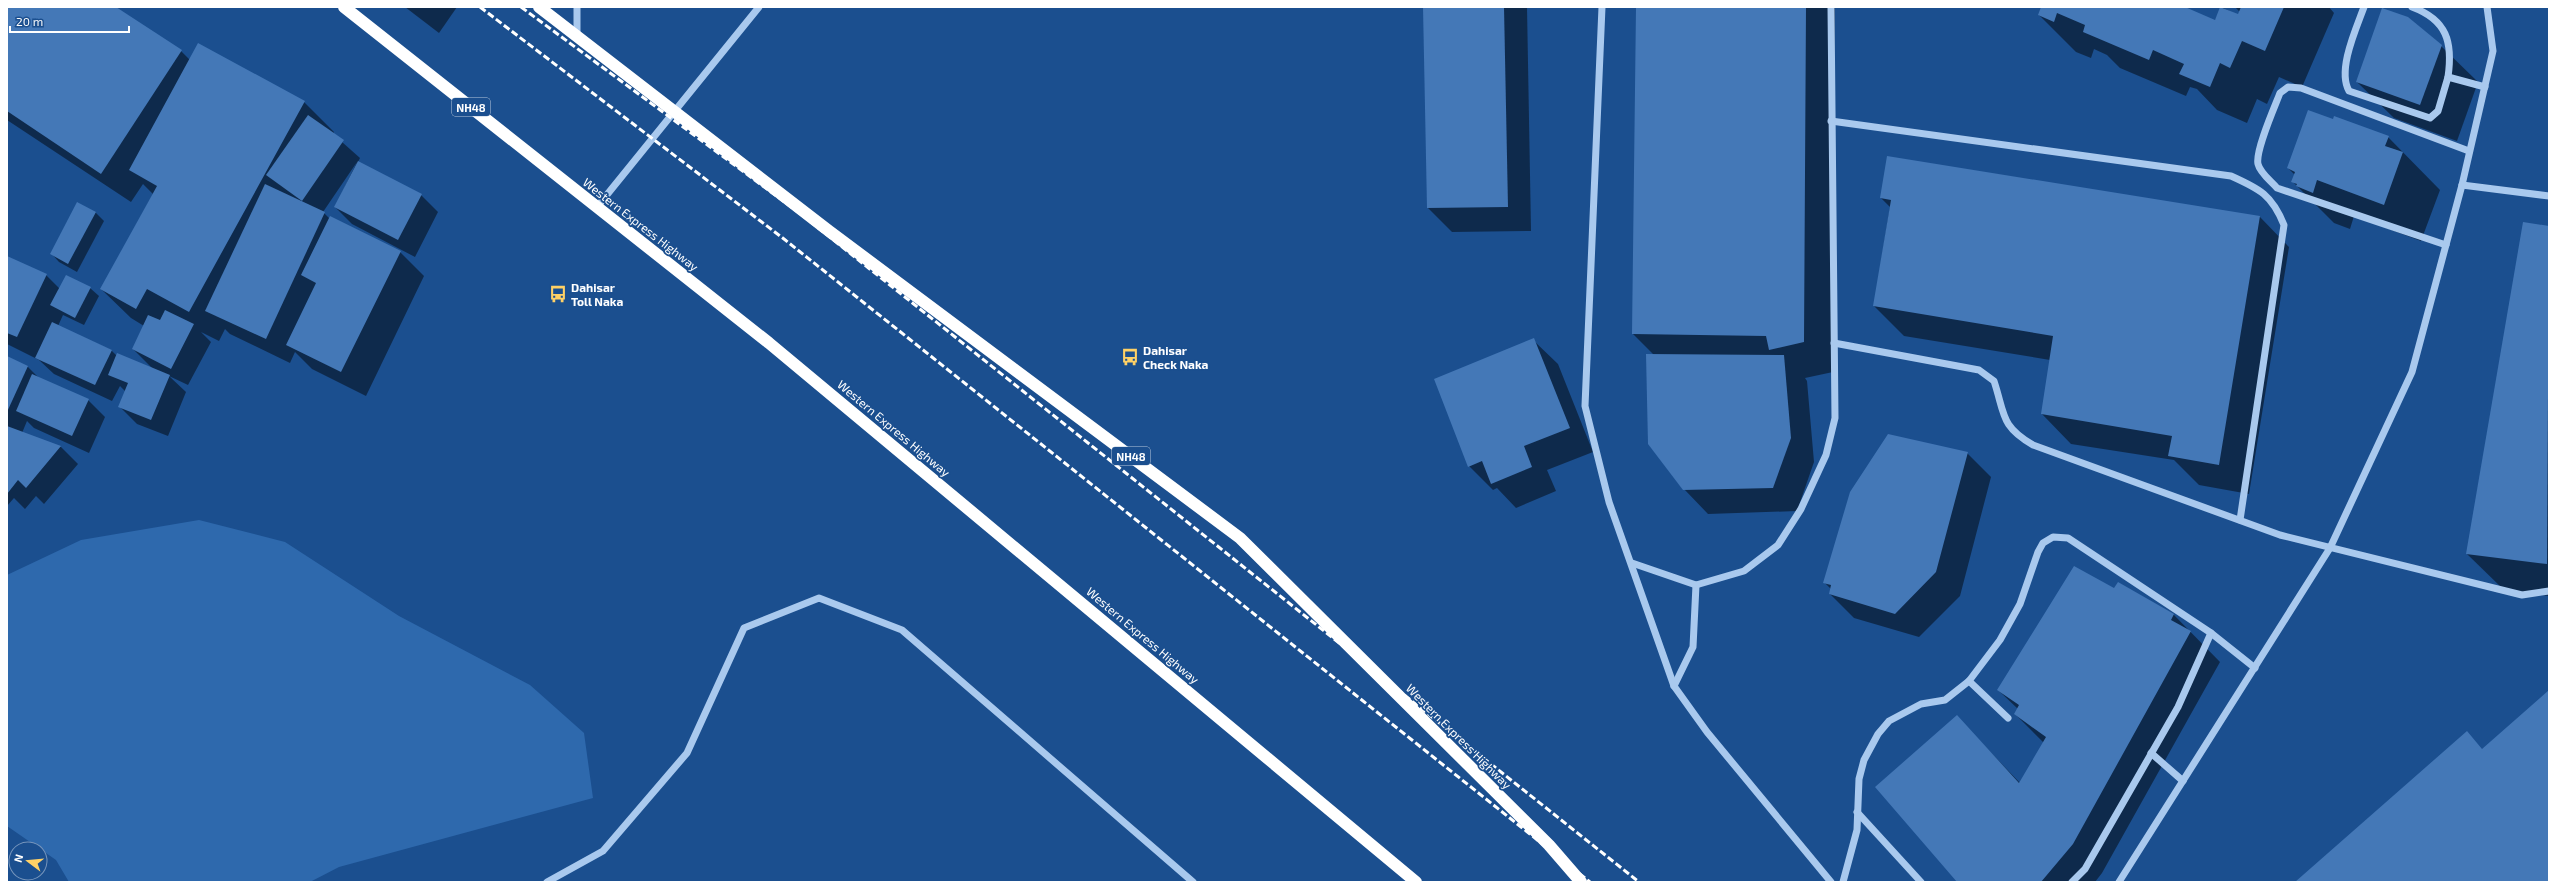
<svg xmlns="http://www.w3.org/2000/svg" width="2556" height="889" font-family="'Exo 2',sans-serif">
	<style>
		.green { fill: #2e69ad }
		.shadow { fill: #0007 }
		.building { fill: #4478b7 }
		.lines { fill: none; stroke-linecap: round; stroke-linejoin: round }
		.minor { stroke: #a9c9ee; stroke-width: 7 }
		.highway { stroke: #fff; stroke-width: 12 }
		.rail { stroke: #fff; stroke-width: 3; stroke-dasharray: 7 3; stroke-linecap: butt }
		.labels { text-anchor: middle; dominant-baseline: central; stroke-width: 3.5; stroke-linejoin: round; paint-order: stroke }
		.shield { fill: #1b4f8f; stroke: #bbcadd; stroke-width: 1 }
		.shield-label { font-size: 11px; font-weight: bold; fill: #fff }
		.street-label { font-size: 12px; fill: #fff; stroke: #1b4f8f }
		.poi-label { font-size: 12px; font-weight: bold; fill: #fff; stroke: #1b4f8f; text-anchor: start }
	</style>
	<rect width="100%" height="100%" fill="#1b4f8f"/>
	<path class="green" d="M199,520L285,542L399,616L530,685L584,733L593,798L339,867L310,882H69L56,860L7,826V575L81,540Z"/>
	<g class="shadow">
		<path d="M7,7H114L181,51L190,60L304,102L334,132L333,134L360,158L358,162L421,195L438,212L415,257L352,224L335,207L357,162L323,212L330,219L400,252L424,276L366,396L312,369L295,352L290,363L230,334L225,329L219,341L201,332L211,342L188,385L169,376L186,392L168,436L137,424L120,407L126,392L120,386L112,401L54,374L39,360L7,344V257L46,275L60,289L90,288L99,296L84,325L63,315L58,326L111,350L117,356L153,369L133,349L144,326L131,318L101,289L153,194L143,184L131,202L7,120Z"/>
		<path d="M405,7H457L439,33Z"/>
		<path d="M1424,7H1527L1531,231L1452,232L1428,208Z"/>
		<path d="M1637,7H1835L1833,372L1805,378L1807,381L1814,462L1797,511L1708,514L1684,489L1654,355L1633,334Z"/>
		<path d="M2043,7H2183L2215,21L2221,7L2238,15L2240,12L2235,7H2329L2334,13L2302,87L2279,77L2267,104L2257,99L2247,123L2217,110L2197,89L2190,87L2186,96L2120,68L2107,55L2094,49L2091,58L2076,52L2039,15Z"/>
		<path d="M2441,46L2478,82L2457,141L2394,118L2357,82Z"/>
		<path d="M2388,137L2440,190L2421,241L2354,216L2350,229L2334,223L2293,182L2295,175L2288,168Z"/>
		<path d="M1888,157L2260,217L2289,247L2249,494L2199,485L2174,460L2071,444L2042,414L2050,360L1904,336L1874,306L1890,207L1881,198Z"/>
		<path d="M95,212L104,221L77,272L59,262L51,253Z"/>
		<path d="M2524,223L2549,227V596L2504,590L2467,554Z"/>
		<path d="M1533,340L1558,364L1593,452L1547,470L1556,491L1516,508L1497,488L1493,490L1469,466Z"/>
		<path d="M7,357L28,367L39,378L88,400L105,417L89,453L34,428L27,421L22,433L61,447L78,464L44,504L36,496L25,509L14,498L7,506Z"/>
		<path d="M1967,453L1991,477L1960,596L1919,637L1854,618L1830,594L1831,589L1824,582Z"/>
		<path d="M2118,583L2174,615L2220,662L2102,873L2095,882H1959L1956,716L2020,783L2044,743L2015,714L2018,709L1998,690L2114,589Z"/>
	</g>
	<g class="building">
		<path d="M7,7H116L182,50L101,174L7,111Z"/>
		<path d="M1423,7H1504L1508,207L1427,208Z"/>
		<path d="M1636,7H1806L1804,342L1769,350L1766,336L1632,334Z"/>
		<path d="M2041,7H2185L2215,20L2220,7L2238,14L2241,7H2284L2265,51L2242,41L2230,68L2220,63L2210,87L2179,74L2184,64L2153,50L2149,60L2083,32L2085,25L2057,13L2054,22L2038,15Z"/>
		<path d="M2382,8L2408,17L2442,45L2420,105L2356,82Z"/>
		<path d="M198,43L305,101L189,312L147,289L136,309L100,289L157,186L129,170Z"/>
		<path d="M2308,110L2333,119L2334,116L2389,136L2385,146L2403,152L2384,205L2317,180L2313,193L2296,186L2297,184L2291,182L2295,172L2287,168Z"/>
		<path d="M308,115L344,140L302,201L266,175Z"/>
		<path d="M1887,156L2260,216L2219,465L2168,456L2172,436L2041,414L2053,336L1873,306L1891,200L1880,198Z"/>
		<path d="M358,161L422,194L398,240L334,207Z"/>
		<path d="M265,184L325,212L266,339L205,311Z"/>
		<path d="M77,202L96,212L68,264L50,254Z"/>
		<path d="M330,216L401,251L341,372L286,345L316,283L301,275Z"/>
		<path d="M2523,222L2549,226L2547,564L2466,554Z"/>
		<path d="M7,256L47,274L17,337L7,333Z"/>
		<path d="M66,275L91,287L75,318L50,305Z"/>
		<path d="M165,310L194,324L171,369L132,349L148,315L160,320Z"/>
		<path d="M52,322L112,350L95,385L35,358Z"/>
		<path d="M1534,338L1570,428L1524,446L1532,467L1491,484L1482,461L1468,467L1434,379Z"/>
		<path d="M117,353L170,375L151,420L118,407L128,383L108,375Z"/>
		<path d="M1646,354L1784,355L1791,438L1773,488L1683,490L1648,444Z"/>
		<path d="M7,356L28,366L7,412Z"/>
		<path d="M32,374L89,399L72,436L16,411Z"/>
		<path d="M7,426L61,446L26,488L18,480L7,494Z"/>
		<path d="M1888,434L1968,452L1936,572L1895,614L1829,594L1831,585L1823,583L1850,492Z"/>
		<path d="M2074,566L2114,588L2118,582L2174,614L2171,620L2191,631L2073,844L2041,882H1957L1875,787L1957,715L2019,783L2046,737L2014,714L2019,705L1997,690Z"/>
		<path d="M2549,690V882H2295L2467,731L2482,749Z"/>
	</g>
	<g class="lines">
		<g class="minor">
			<path d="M577,7V36"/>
			<path d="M1602,7L1585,406L1609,502L1674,686L1707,732L1831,882"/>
			<path d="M2364,7C2356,29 2337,70 2349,91L2430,118L2438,111L2448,77L2485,87"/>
			<path d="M2412,7C2447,20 2453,42 2448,77"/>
			<path d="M1831,121L2231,176C2260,189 2272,195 2284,225L2240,520"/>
			<path d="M2462,185L2549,196"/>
			<path d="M597,207L759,7"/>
			<path d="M2446,245L2277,188C2271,181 2260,173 2258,164C2255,151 2275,106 2280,93L2288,87L2301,88L2469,151"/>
			<path d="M1834,343L1979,370L1994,381C2005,414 2000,426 2033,445L2280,535L2522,595L2549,591"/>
			<path d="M1632,563L1696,585L1744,571L1778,545L1801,509L1826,455L1835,418L1831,7"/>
			<path d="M1969,681L2008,718"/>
			<path d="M1674,686L1693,647L1696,585"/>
			<path d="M2151,753L2183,781"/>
			<path d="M1857,812L1921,882"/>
			<path d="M547,882L603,851L687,753L744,628L819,598L902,630L1193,882"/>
			<path d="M1843,882L1857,830L1859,779L1864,760L1878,734L1889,721L1921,704L1945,700L1969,681L2000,640L2020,604L2038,552L2043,543L2053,537L2068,538L2211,633L2255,668"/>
			<path d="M2072,882L2085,869L2178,707L2211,633"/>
			<path d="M2119,882L2330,548L2412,372L2462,185L2493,51L2487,7"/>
		</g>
		<g class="highway">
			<path d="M344,7L769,343L1416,882"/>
			<path d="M539,7L829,231L1240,538L1549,845L1581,882"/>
		</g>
		<g class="rail">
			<path d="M480,7L784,239L1590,882"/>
			<path d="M521,7L802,215L1639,882"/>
		</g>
	</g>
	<defs>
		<g id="bus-bare" transform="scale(1.38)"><path d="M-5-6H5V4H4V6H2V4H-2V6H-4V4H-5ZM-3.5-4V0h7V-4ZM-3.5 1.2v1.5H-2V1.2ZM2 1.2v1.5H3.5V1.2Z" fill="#ffd166" stroke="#1b4f8f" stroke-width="2.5" paint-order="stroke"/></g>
	</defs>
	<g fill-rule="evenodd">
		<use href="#bus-bare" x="558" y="294"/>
		<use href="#bus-bare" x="1130" y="357"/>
	</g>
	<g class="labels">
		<g class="shield">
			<rect x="452" y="98" width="38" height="18" rx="3"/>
			<rect x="1112" y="447" width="38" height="18" rx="3"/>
		</g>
		<g class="shield-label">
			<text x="471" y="107">NH48</text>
			<text x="1131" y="456">NH48</text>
		</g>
		<g class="street-label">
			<text transform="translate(641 224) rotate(38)">Western Express Highway</text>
			<text transform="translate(894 428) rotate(40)">Western Express Highway</text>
			<text transform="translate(1143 635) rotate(40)">Western Express Highway</text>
			<text transform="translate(1459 736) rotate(45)">Western Express Highway</text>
		</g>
		<g class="poi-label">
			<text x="571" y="287">Dahisar<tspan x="571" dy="14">Toll Naka</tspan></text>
			<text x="1143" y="350">Dahisar<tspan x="1143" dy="14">Check Naka</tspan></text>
		</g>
	</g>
	<rect width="2556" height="889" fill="none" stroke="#ffffff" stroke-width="16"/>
	<g transform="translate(28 861) rotate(286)"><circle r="19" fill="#1b4f8f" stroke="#7695bc"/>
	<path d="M0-3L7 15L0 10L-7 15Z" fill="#ffd166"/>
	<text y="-6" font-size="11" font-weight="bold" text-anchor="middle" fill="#ffffff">N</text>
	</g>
	<path d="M10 26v6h119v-6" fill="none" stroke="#ffffff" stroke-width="2"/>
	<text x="16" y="26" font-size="12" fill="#ffffff" stroke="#1b4f8f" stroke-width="3" paint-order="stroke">20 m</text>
</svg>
